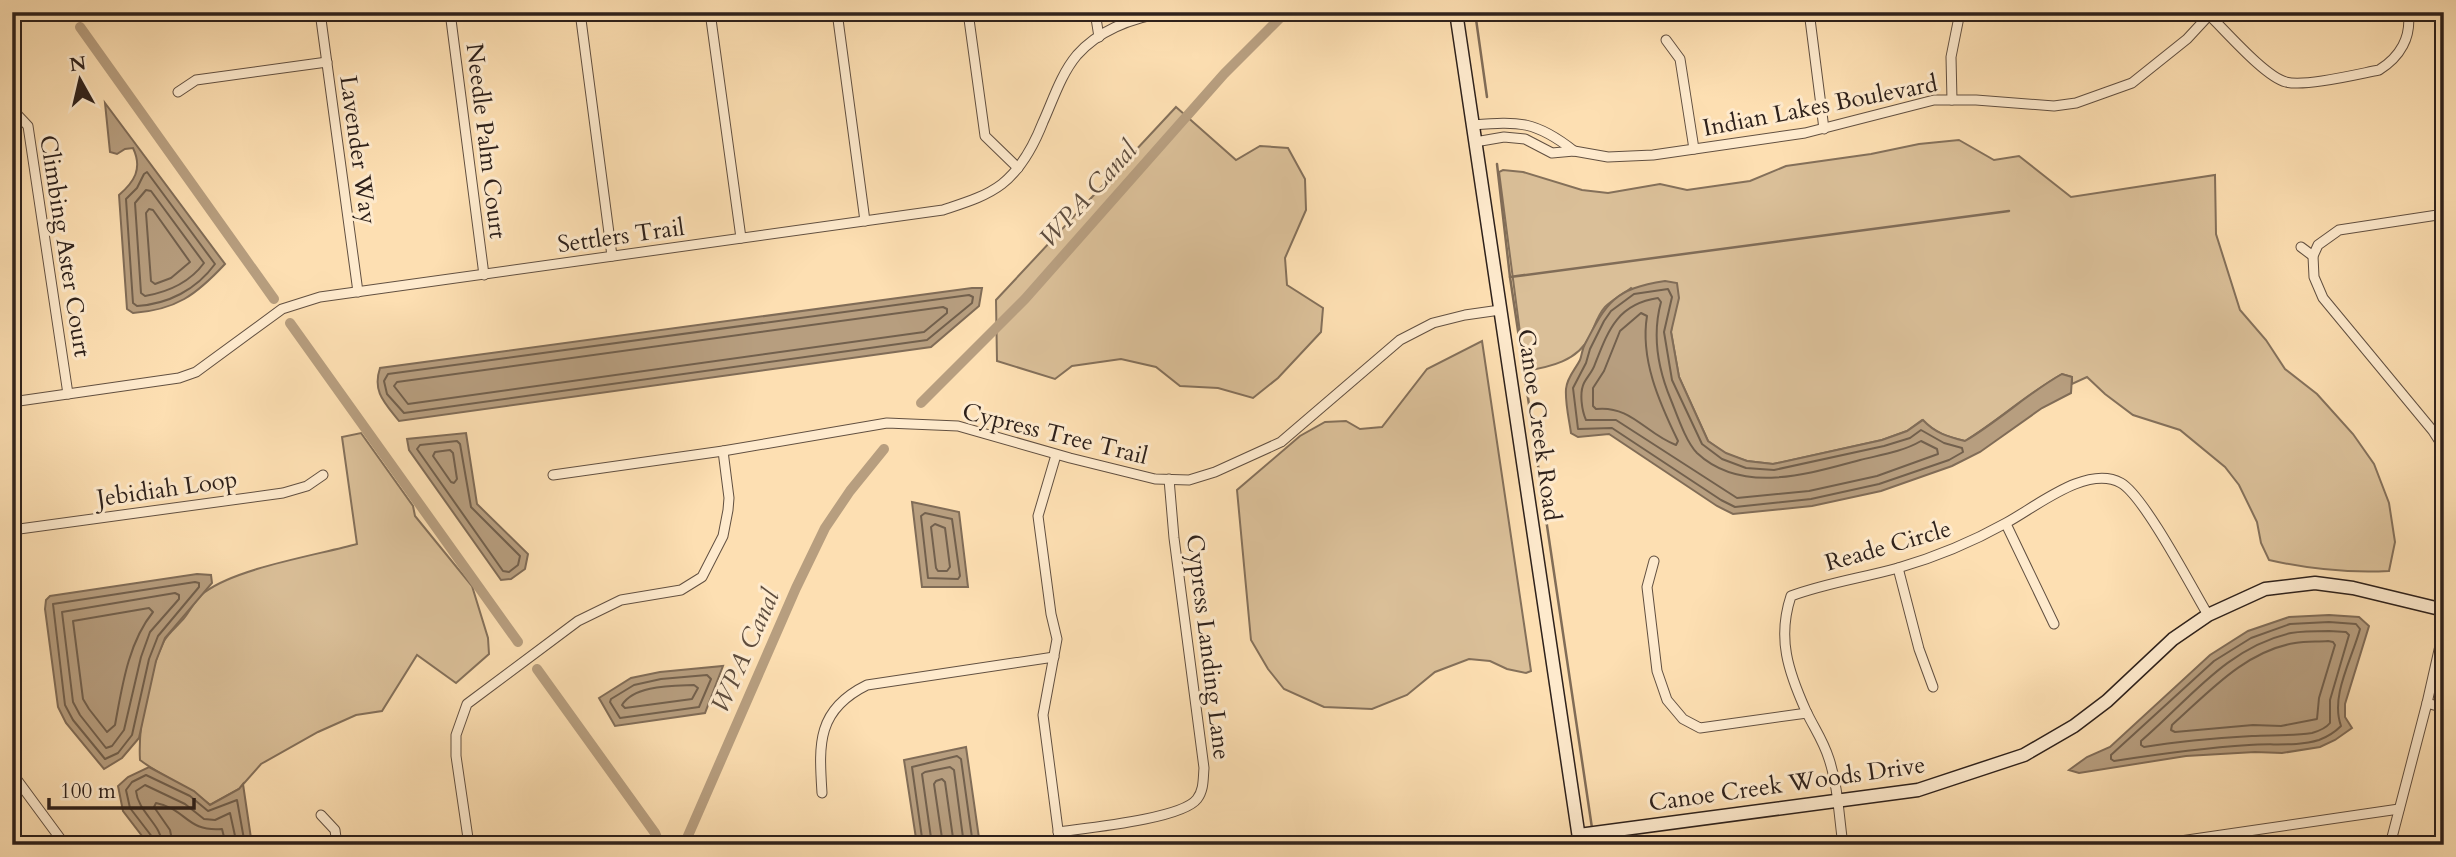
<svg xmlns="http://www.w3.org/2000/svg" width="2456" height="857" font-family="Cardo,serif">
	<style>
		.green { fill: #dabf98; stroke: #84705a; stroke-width: 2 }
		.water { fill: #b79e7f; stroke: #806c57; stroke-width: 2 }
		.lines { fill: none; stroke-linecap: round; stroke-linejoin: round }
		.shore { stroke: #72604d; stroke-width: 2 }
		.stream { stroke: #806c57; stroke-width: 2.5 }
		.canal { stroke: #b79e7f; stroke-width: 10 }
		.street-casing { stroke: #625041; stroke-width: 11 }
		.secondary-casing { stroke: #2e211b; stroke-width: 15 }
		.street { stroke: #feeacd; stroke-width: 9 }
		.secondary { stroke: #feeacd; stroke-width: 12 }
		.labels { text-anchor: middle; dominant-baseline: central; stroke-width: 6; stroke-linejoin: round; paint-order: stroke }
		.street-label { font-size: 24px; fill: #2e211b; stroke: #feeacd }
		.water-label { font-size: 26px; font-style: italic; fill: #5e4d3e; stroke: #feeacd }
	</style>
	<rect width="100%" height="100%" fill="#fddfb2"/>
	<filter id="stains"><feTurbulence type="fractalNoise" baseFrequency=".00286" numOctaves="4"/><feColorMatrix values="0 0 0 0 .2 0 0 0 0 .09 0 0 0 0 .02 0 0 0 .5 -.17"/></filter>
	<radialGradient id="worn" r=".72"><stop offset=".6" stop-color="#630" stop-opacity="0"/><stop offset="1" stop-color="#630" stop-opacity=".3"/></radialGradient>
	<g class="green">
		<path d="M1176,107L1236,160L1260,146L1288,148L1305,179L1306,210L1285,258L1287,285L1323,308L1321,332L1278,378L1253,398L1218,388L1180,386L1156,367L1121,359L1072,366L1055,379L997,361L996,300Z"/>
		<path d="M1959,140L1994,160L2019,156L2071,197L2215,175L2216,234L2240,310L2266,340L2285,369L2317,394L2353,434L2374,464L2389,503L2395,542L2389,571C2349,573 2308,569 2269,560L2261,543L2257,522L2239,485L2225,467L2180,430L2133,415L2105,394L2087,377L2072,384V377L2062,374C2028,393 1999,420 1965,441C1948,437 1935,433 1922,420L1907,431L1882,440L1773,464L1747,461L1726,454L1708,441L1679,377L1671,332L1673,317L1631,288C1623,294 1612,300 1605,307C1597,316 1595,326 1590,336C1578,361 1550,367 1525,371L1499,172L1503,170L1523,172L1582,190L1608,193L1660,184L1687,190L1750,181L1786,166L1871,154L1919,144Z"/>
		<path d="M1482,341L1531,671L1526,673L1507,669L1490,661L1469,659L1435,672L1407,695L1372,709L1324,707L1284,689L1268,669L1251,640L1237,490L1300,436L1325,422L1346,421L1360,429L1382,427L1427,369Z"/>
		<path d="M361,433L413,506L415,516L472,586L488,638L489,654L456,683L417,655L382,711L356,715L318,732L261,764L239,789L210,805C189,786 162,777 140,760C138,725 148,673 164,641C169,632 179,625 185,617C191,609 197,597 205,592C237,568 317,555 357,544L342,437Z"/>
	</g>
	<g class="water">
		<path d="M105,103L225,264C196,295 176,310 133,313L127,309L119,195C134,182 143,169 133,148L125,149L117,154L110,152Z"/>
		<path d="M1665,281L1677,283L1679,298L1671,332L1679,377L1708,441L1726,453L1747,461L1773,464L1882,440L1907,431L1923,420C1935,433 1948,437 1965,441C1999,421 2028,393 2062,374L2072,377L2071,393L2042,408L1980,452L1952,466L1881,491L1812,506L1733,514L1717,506L1609,434L1578,437L1571,433C1569,419 1565,403 1566,389C1567,377 1575,370 1580,360C1582,355 1582,349 1585,344C1607,302 1614,289 1665,281Z"/>
		<path d="M972,288H982L979,306L931,347L399,421C385,403 372,392 380,368Z"/>
		<path d="M466,433L477,504L528,554L525,569L511,579L501,580L409,450L407,439Z"/>
		<path d="M912,502L959,512L968,587H922Z"/>
		<path d="M197,574L211,575L212,583L165,638L156,661L139,738L122,758L104,769L66,723L58,707L45,609L46,600L50,596Z"/>
		<path d="M2329,615L2359,617L2369,626L2345,704V717L2352,728L2335,740L2320,747L2282,753L2255,752L2186,756L2079,773L2069,770L2087,757L2110,747L2210,655L2248,631L2289,617Z"/>
		<path d="M723,666L705,713L615,726L599,698L631,678L660,672Z"/>
		<path d="M966,747L980,845H917L904,760Z"/>
		<path d="M149,767L194,791L210,805L239,789L243,784L252,845H149L123,811L118,786L128,777Z"/>
	</g>
	<g class="lines">
		<g class="shore">
			<path d="M147,172L215,264C196,290 168,304 137,306L133,303L126,199L137,188L144,174Z"/>
			<path d="M146,190L151,191L204,263C190,282 168,292 145,296L141,293L135,203Z"/>
			<path d="M149,209L153,210L190,262L171,278L155,284L151,281L146,213Z"/>
			<path d="M1668,289L1672,297L1664,332L1672,380L1702,444L1722,459L1746,468L1774,470L1884,446L1910,438L1921,430L1944,443L1962,448L1963,452L1949,460L1879,484L1811,499L1735,507L1721,500L1612,428L1578,429L1573,388L1586,363L1590,349L1604,321L1611,311L1634,294Z"/>
			<path d="M969,295L973,297L972,303L927,340L404,413L387,394L384,381L388,374Z"/>
			<path d="M1658,298L1661,302C1652,335 1658,369 1671,400C1677,415 1686,442 1697,453C1742,495 1808,474 1860,460C1880,455 1902,452 1921,441L1937,449L1938,454L1877,476L1809,491L1737,498L1616,420H1586C1582,411 1579,393 1584,383C1587,377 1593,371 1595,364C1608,331 1617,304 1658,298Z"/>
			<path d="M943,307L947,309V313L924,332L408,404L394,386L397,382Z"/>
			<path d="M1641,313L1647,316C1640,359 1659,402 1678,441L1676,445C1646,434 1631,405 1596,409L1593,406V388L1604,371L1620,331Z"/>
			<path d="M457,441L460,444L471,507L520,556L518,565L509,572L503,571L417,449L420,445Z"/>
			<path d="M450,450L453,453L457,479L454,483L451,482L433,456L435,452Z"/>
			<path d="M925,513L952,519L960,576L958,579L928,578L921,516Z"/>
			<path d="M935,524L945,528L950,567L947,571H938L936,568L931,527Z"/>
			<path d="M195,582L199,583V587L158,636L149,659L132,735L118,753L105,759L73,720L65,705L53,604Z"/>
			<path d="M175,593L179,595V599L150,632L141,657L124,730L112,746L106,748L80,715L73,702L62,612Z"/>
			<path d="M149,608L153,612C128,643 122,687 115,725L107,732L89,709L83,699L73,621Z"/>
			<path d="M2329,622L2356,624L2360,629C2352,659 2330,696 2341,726C2335,732 2327,737 2319,740C2296,747 2272,743 2249,745C2203,748 2159,754 2114,761L2111,759V755L2214,661L2251,638L2290,624Z"/>
			<path d="M2329,631L2346,632L2349,635L2330,700V723C2326,728 2319,731 2312,733C2291,736 2272,735 2252,736C2216,738 2180,741 2144,747L2141,745V741C2188,701 2227,647 2291,633C2303,631 2317,631 2329,631Z"/>
			<path d="M2328,641L2333,642L2335,645L2319,698L2317,719L2281,726L2253,725L2175,732L2171,730L2172,725C2208,693 2245,651 2295,643C2306,641 2318,642 2328,641Z"/>
			<path d="M707,675L711,679L699,707L620,718L610,702L611,699L634,685L661,679Z"/>
			<path d="M694,685L698,688L692,699L625,708L622,705C634,685 672,686 694,685Z"/>
			<path d="M154,845L153,838L130,808L126,790L132,782L146,775L190,796L208,811L237,800L245,845"/>
			<path d="M163,845C161,824 138,812 136,791L145,785L185,804L204,819L215,820L230,813L237,845"/>
			<path d="M173,845L170,830L154,807L156,803C187,809 186,832 222,829L226,845"/>
			<path d="M923,845L912,767L957,756L961,759L973,845"/>
			<path d="M932,845L922,774L925,772L950,767L954,770L964,845"/>
			<path d="M943,845L934,784L936,781L942,779L945,782L954,845"/>
		</g>
		<g class="stream">
			<path d="M1475,12L1487,97"/>
			<path d="M1497,164L1510,277L2009,211"/>
			<path d="M1510,277L1592,828"/>
		</g>
		<g class="canal">
			<path d="M80,27L274,299"/>
			<path d="M290,323L518,642"/>
			<path d="M921,403L1025,299L1224,74L1286,12"/>
			<path d="M537,669L655,833L660,845"/>
			<path d="M684,845L796,588L825,528L850,491L884,449"/>
		</g>
		<g class="street-casing">
			<g id="street">
				<path d="M320,12L358,292"/>
				<path d="M450,12L484,275"/>
				<path d="M580,12L612,256"/>
				<path d="M710,12L741,238"/>
				<path d="M837,12L865,221"/>
				<path d="M968,12L985,136L1018,168"/>
				<path d="M1095,12L1099,37"/>
				<path d="M1812,12L1810,19L1824,129"/>
				<path d="M2207,13C2225,30 2265,77 2286,82C2305,87 2358,74 2379,70C2400,57 2412,37 2408,12"/>
				<path d="M1666,40L1680,59L1694,149"/>
				<path d="M178,92L196,80L327,62"/>
				<path d="M1952,100L1951,57L1960,12"/>
				<path d="M12,109L28,126L68,394"/>
				<path d="M1473,125C1519,121 1536,121 1574,151"/>
				<path d="M1475,142L1504,137L1525,139L1552,153L1574,151L1608,157L1653,155L1805,133L1934,100H1976L2054,106L2076,103L2132,83L2187,39L2212,12"/>
				<path d="M2444,214L2339,230L2318,245L2313,256L2314,277L2323,298L2433,431L2444,448"/>
				<path d="M2301,247L2313,256"/>
				<path d="M12,402L179,378L196,372L282,309L320,297L943,210C964,203 985,197 1002,184C1022,168 1034,145 1043,122C1053,100 1061,74 1077,55C1100,29 1135,17 1168,12"/>
				<path d="M1056,455L1038,516L1051,614L1057,639L1043,715L1060,845"/>
				<path d="M553,475L723,451L887,423L958,426L1070,458L1155,479L1189,480L1215,472L1281,442L1400,340L1433,323L1465,315L1500,310"/>
				<path d="M2006,524L2054,624"/>
				<path d="M12,530L283,493L307,486L323,475"/>
				<path d="M1654,561L1647,587L1657,671L1667,700L1683,719L1700,728L1807,713"/>
				<path d="M1898,568L1919,649L1933,687"/>
				<path d="M2427,703L2444,708"/>
				<path d="M12,773L65,845"/>
				<path d="M822,793C819,745 816,710 867,685L1054,657"/>
				<path d="M321,815L335,830L337,845"/>
				<path d="M1058,832C1086,828 1182,819 1197,799C1204,790 1203,779 1204,768L1174,538L1169,479"/>
				<path d="M469,845L456,756V735L467,704L578,621L621,600L681,590L702,577L723,536L728,510L729,498L723,451"/>
				<path d="M1843,845C1839,817 1838,786 1829,759C1823,740 1814,728 1806,711C1788,671 1777,638 1791,596C1826,583 1862,578 1898,568C1936,557 1972,542 2006,523C2036,507 2087,464 2121,483C2144,496 2192,588 2208,615"/>
				<path d="M2153,845L2399,809"/>
				<path d="M2390,845L2427,703L2444,628"/>
			</g>
		</g>
		<g class="secondary-casing">
			<g id="secondary">
				<path d="M1456,12L1580,845"/>
				<path d="M1579,835L1918,790L2024,755L2074,726L2107,701L2173,639L2208,615L2265,589L2315,583L2353,588L2444,610"/>
			</g>
		</g>
		<use href="#street" class="street"/>
		<use href="#secondary" class="secondary"/>
	</g>
	<g class="labels">
		<g class="street-label">
			<text transform="translate(1820 106) rotate(-11)">Indian Lakes Boulevard</text>
			<text transform="translate(486 141) rotate(83)">Needle Palm Court</text>
			<text transform="translate(358 150) rotate(82)">Lavender Way</text>
			<text transform="translate(621 236) rotate(-8)">Settlers Trail</text>
			<text transform="translate(65 246) rotate(81)">Climbing Aster Court</text>
			<text transform="translate(1539 425) rotate(82)">Canoe Creek Road</text>
			<text transform="translate(1055 434) rotate(14)">Cypress Tree Trail</text>
			<text transform="translate(167 489) rotate(-8)">Jebidiah Loop</text>
			<text transform="translate(1888 546) rotate(-16)">Reade Circle</text>
			<text transform="translate(1208 647) rotate(83)">Cypress Landing Lane</text>
			<text transform="translate(1787 784) rotate(-8)">Canoe Creek Woods Drive</text>
		</g>
		<g class="water-label">
			<text transform="translate(1088 194) rotate(-48)">WPA Canal</text>
			<text transform="translate(745 651) rotate(-66)">WPA Canal</text>
		</g>
	</g>
	<rect width="2456" height="857" fill="none" stroke="#fddfb2" stroke-width="42"/>
	<rect x="14" y="14" width="2428" height="829" fill="none" stroke="#2e211b" stroke-width="3.5"/>
	<rect x="21" y="21" width="2414" height="815" fill="none" stroke="#2e211b" stroke-width="2"/>
	<g transform="translate(80 80) rotate(352)" stroke="#feeacd" stroke-width="5" paint-order="stroke">
	<path d="M0-5L12 26L0 18L-12 26Z" fill="#2e211b"/>
	<text y="-10" font-size="19" font-weight="bold" text-anchor="middle" fill="#2e211b">N</text>
	</g>
	<path d="M49 798v10h145v-10" fill="none" stroke="#2e211b" stroke-width="3.5"/>
	<text x="60" y="798" font-size="21" fill="#2e211b" stroke="#feeacd" stroke-width="5" paint-order="stroke">100 m</text>
	<rect width="100%" height="100%" filter="url(#stains)"/>
	<rect width="100%" height="100%" fill="url(#worn)"/>
</svg>
